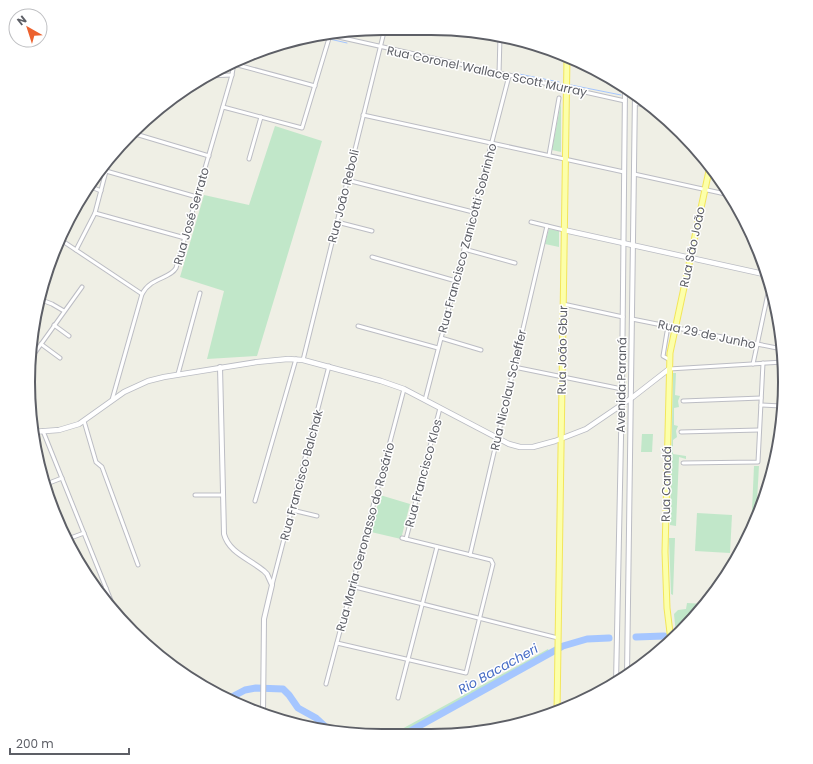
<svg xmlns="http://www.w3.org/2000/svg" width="813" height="764" font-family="Poppins,sans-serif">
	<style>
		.green { fill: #c1e7c9 }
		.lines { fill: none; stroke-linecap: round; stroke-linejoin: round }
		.stream { stroke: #a5c6ff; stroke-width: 1 }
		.river { stroke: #a5c6ff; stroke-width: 7 }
		.minor-casing { stroke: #bcbdc4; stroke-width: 5 }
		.tertiary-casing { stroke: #bcbdc4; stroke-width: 6 }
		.secondary-casing { stroke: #babcc3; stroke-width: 6 }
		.primary-casing { stroke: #f3e65a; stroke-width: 7 }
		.minor { stroke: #fff; stroke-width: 3 }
		.tertiary { stroke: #fff; stroke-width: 4 }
		.secondary { stroke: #fff; stroke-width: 4.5 }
		.primary { stroke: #fcffaa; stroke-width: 5 }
		.labels { text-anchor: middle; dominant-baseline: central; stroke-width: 3; stroke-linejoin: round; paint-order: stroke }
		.street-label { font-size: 12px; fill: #5d5f66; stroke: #fff }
		.water-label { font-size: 13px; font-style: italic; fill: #456bc5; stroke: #fff }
		.rim { fill: none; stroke: #5d5f66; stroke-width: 2 }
	</style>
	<rect width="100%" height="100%" fill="#efefe5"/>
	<g class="green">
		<path d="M561,102V152L552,150Z"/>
		<path d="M275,126L322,141L257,356L207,359L224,291L180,277L204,195L249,205Z"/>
		<path d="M549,229L559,231V247L545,244Z"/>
		<path d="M673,373H676L675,395L680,396L678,401L679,407L674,408V425L678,426L676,431L677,437L673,440V454L686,456V459L679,457L676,526L670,525Z"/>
		<path d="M642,434H653L652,452H641Z"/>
		<path d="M754,466H759L756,518L751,533Z"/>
		<path d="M380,495L410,504L401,539L371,532Z"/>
		<path d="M697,513L732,515L730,553L695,551Z"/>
		<path d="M669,538H675L673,595L671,594Z"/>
		<path d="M687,603L706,604L676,635L674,614L678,610L686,609Z"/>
		<path d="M548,649L549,651L399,735L389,736Z"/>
	</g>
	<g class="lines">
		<g class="stream">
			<path d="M312,35L347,43"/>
			<path d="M514,73L559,82"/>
			<path d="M571,85L621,95"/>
			<path d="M639,99L646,101"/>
		</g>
		<g class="river">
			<path d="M636,637L664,636"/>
			<path d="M228,699L245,690L256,688L283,689L289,695L298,708L316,718L330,731"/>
			<path d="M403,735L563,646L587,639L609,638"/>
		</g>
		<g class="minor-casing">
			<g id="minor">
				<path d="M325,34L625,101"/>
				<path d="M234,64L315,86"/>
				<path d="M499,74L500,36"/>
				<path d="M207,76L232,75"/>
				<path d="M635,103L653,107"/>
				<path d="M223,107L302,128L330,35"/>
				<path d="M363,115L624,172"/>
				<path d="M132,133L209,156"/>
				<path d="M549,155L559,98"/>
				<path d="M249,159L261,117"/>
				<path d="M106,171L197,197"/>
				<path d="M634,174L730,195"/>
				<path d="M347,180L473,212"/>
				<path d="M89,186L101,191"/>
				<path d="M95,213L185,238"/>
				<path d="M337,222L372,231"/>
				<path d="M531,222L564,230"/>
				<path d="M61,240L142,294"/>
				<path d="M464,249L515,263"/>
				<path d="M76,250L95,213L106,171L108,160"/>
				<path d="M372,257L456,281"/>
				<path d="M39,299L52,304L64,311"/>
				<path d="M563,304L623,317"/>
				<path d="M37,307L42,300"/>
				<path d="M632,319L782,349"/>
				<path d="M54,325L69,336"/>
				<path d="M358,326L438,348"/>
				<path d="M667,332L663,356L670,360"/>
				<path d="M441,338L481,350"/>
				<path d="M41,344L60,358"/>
				<path d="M303,360L384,32"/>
				<path d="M753,364L770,284"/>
				<path d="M514,367L622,389"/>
				<path d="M29,369L34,354L82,287"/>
				<path d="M669,369L783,362"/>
				<path d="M178,374L200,293"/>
				<path d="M112,400L142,294C151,277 170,279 176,268L232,75L234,62"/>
				<path d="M425,400L509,76"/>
				<path d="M683,401L761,398"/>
				<path d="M761,405L781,406L780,415L782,418"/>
				<path d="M84,421L96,462L102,467L138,565"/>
				<path d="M43,431L116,613"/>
				<path d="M681,432L759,430"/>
				<path d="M683,463L758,462L763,363"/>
				<path d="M44,485L62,478"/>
				<path d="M195,495H223"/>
				<path d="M255,501L296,359"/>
				<path d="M292,510L317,516"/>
				<path d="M68,539L84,533"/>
				<path d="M406,539L440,408"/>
				<path d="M470,555L547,226"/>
				<path d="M272,585L329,366"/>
				<path d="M351,586L558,638"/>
				<path d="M98,591L106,588"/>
				<path d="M337,643L466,673L493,564L491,560L402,538"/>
				<path d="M326,684L404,389"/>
				<path d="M398,698L437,547"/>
			</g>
		</g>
		<g class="tertiary-casing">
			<g id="tertiary">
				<path d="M220,367L224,534C229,553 250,559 264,571L267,574L272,585L264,619L263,714"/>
				<path d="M627,675L635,94"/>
				<path d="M616,683L622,389L625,88"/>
			</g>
		</g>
		<g class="secondary-casing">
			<g id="secondary">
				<path d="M564,230L768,275"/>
				<path d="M32,432L59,430L79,424L124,392L148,381L164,377L257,362L288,359L303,360L381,381L404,389L509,444L520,447H533L555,441L586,429L633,397L669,369"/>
			</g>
		</g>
		<g class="primary-casing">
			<g id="primary">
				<path d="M671,641L667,608L665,552L670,353L710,166"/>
				<path d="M557,712L567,57"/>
			</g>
		</g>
		<use href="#minor" class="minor"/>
		<use href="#tertiary" class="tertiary"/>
		<use href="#secondary" class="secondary"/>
		<use href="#primary" class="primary"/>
	</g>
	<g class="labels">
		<g class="street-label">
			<text transform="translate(487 71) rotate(12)">Rua Coronel Wallace Scott Murray</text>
			<text transform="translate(343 196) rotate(-76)">Rua João Reboli</text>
			<text transform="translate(191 216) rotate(-74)">Rua José Serrato</text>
			<text transform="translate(467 238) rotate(-75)">Rua Francisco Zanicotti Sobrinho</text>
			<text transform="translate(692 247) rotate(-78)">Rua São João</text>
			<text transform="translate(707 334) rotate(12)">Rua 29 de Junho</text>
			<text transform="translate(562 350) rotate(-89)">Rua João Gbur</text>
			<text transform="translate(621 385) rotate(-89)">Avenida Paraná</text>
			<text transform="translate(508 390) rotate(-77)">Rua Nicolau Scheffer</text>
			<text transform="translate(423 473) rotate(-75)">Rua Francisco Klos</text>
			<text transform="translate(301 475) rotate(-75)">Rua Francisco Balchak</text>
			<text transform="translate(666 484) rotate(-89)">Rua Canadá</text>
			<text transform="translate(365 537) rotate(-75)">Rua Maria Geronasso do Rosário</text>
		</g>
		<g class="water-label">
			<text transform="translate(498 669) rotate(-29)">Rio Bacacheri</text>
		</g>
	</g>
	<path d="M0 0H813V764H0ZM382 35H431A347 347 0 0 1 778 382V382A347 347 0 0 1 431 729H382A347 347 0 0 1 35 382V382A347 347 0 0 1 382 35Z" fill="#fff" fill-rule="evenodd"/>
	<path class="rim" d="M382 35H431A347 347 0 0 1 778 382V382A347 347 0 0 1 431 729H382A347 347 0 0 1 35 382V382A347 347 0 0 1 382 35Z"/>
	<g transform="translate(28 28) rotate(321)"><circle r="19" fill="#ffffff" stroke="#bebfc2"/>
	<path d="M0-3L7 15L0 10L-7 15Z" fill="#ec622f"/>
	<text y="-6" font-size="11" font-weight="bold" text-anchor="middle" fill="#5d5f66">N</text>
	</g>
	<path d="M10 748v6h119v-6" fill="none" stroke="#5d5f66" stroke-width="2"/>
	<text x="16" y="748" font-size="12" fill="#5d5f66" stroke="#ffffff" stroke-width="3" paint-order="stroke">200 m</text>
</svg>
